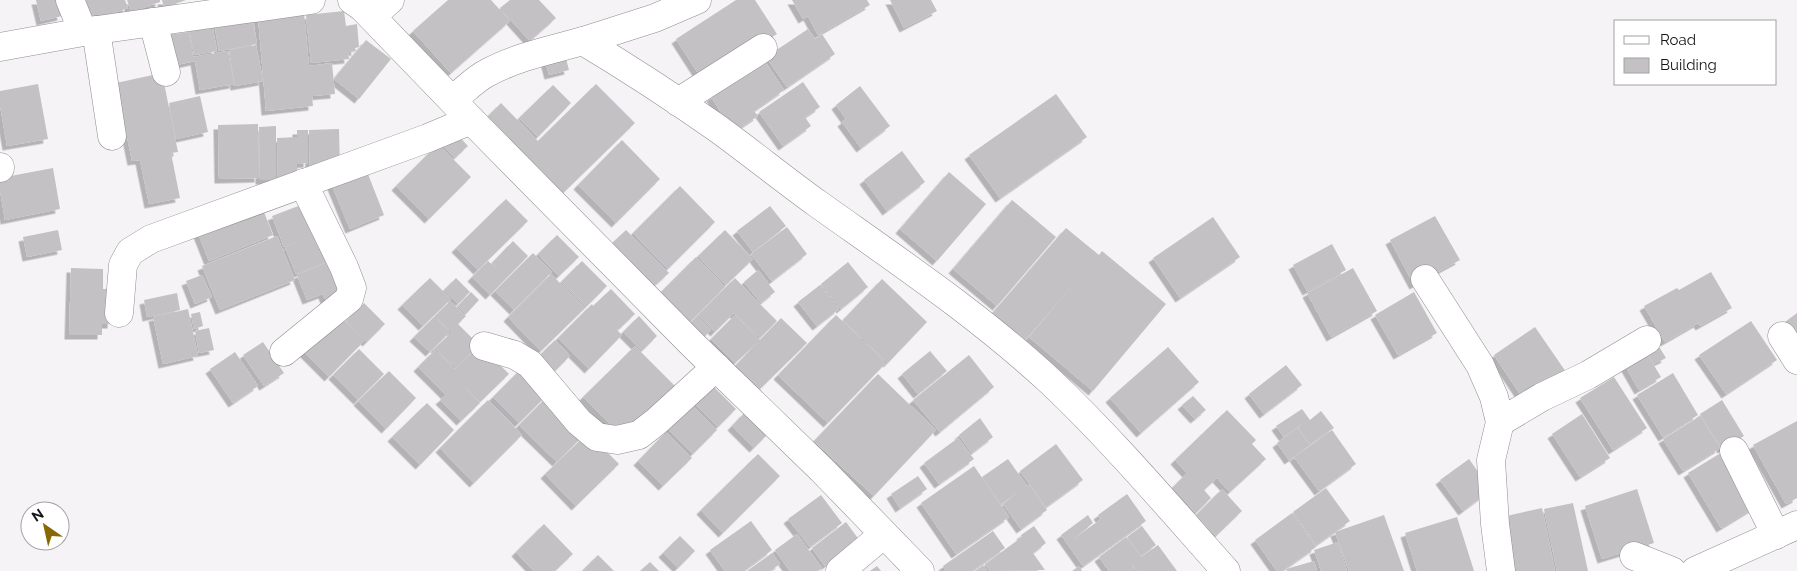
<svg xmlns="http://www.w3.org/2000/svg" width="1797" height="571" font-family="Raleway,sans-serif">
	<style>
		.building { fill: #c4c1c5; filter: url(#shadow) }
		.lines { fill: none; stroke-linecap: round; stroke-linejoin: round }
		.minor-casing { stroke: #8f8d90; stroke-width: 29 }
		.minor { stroke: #fff; stroke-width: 28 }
	</style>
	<defs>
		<filter id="shadow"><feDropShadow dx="-4.5" dy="4.5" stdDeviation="0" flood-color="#0004"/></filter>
	</defs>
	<rect width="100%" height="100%" fill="#f6f3f6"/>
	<g class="building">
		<path d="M36,0H59L62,16L41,21Z"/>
		<path d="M82,0H125L128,8L90,21Z"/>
		<path d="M127,0H160V2L131,12Z"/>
		<path d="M162,0H186L164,8Z"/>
		<path d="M448,0H491L510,21L451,73L413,31Z"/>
		<path d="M510,0H539L556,18L530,41L500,8Z"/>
		<path d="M736,0H755L777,34L703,81L676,39Z"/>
		<path d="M792,0H867L870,5L818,35L808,16L803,19Z"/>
		<path d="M890,0H931L937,11L904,28Z"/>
		<path d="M344,11L346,26L357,24L359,47L355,48L356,51L348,52L349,59L311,63L306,15Z"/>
		<path d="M304,13L309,66L332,63L335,94L312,96L313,106L266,111L258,17Z"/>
		<path d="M252,15L257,44L219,51L214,22Z"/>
		<path d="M212,24L217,51L194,55L189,28Z"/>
		<path d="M808,29L815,39L822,34L835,54L787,87L766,57Z"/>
		<path d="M189,32L193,57L228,51L234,84L200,90L195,61L172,66L166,35Z"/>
		<path d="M366,40L391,59L359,99L334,79Z"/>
		<path d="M256,45L263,81L235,86L229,50Z"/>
		<path d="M565,55L569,70L549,75L545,60Z"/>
		<path d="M764,60L784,90L754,111L758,116L734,132L711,97Z"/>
		<path d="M162,73L178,152L171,153L180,198L149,204L140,160L132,161L116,83Z"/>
		<path d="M803,82L820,107L805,117L811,126L783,146L759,112Z"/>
		<path d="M38,84L48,139L7,146L0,105V91Z"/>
		<path d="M596,84L635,123L559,197L485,119L501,103L538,141Z"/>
		<path d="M553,85L571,103L538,137L519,118Z"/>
		<path d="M860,86L890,126L861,148L842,122L846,119L836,105Z"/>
		<path d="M1056,94L1087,137L1000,198L969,155Z"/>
		<path d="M200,96L208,132L176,139L169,103Z"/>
		<path d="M258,124L259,178L219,179L218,125Z"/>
		<path d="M276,126V180H260L259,127Z"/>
		<path d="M339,129L340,170H310L309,130Z"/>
		<path d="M297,130H308V163L297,164V177L278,178L277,138L297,137Z"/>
		<path d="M455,132L468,146L455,158L442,145Z"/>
		<path d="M622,140L660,179L616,223L578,185Z"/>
		<path d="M438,144L471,177L429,219L396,186Z"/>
		<path d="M902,151L925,182L887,211L864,180Z"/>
		<path d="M53,168L60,209L5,220L0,190V178Z"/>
		<path d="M366,169L384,215L350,229L331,183Z"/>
		<path d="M949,172L986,204L937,261L900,229Z"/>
		<path d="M680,186L715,222L668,269L633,233Z"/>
		<path d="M506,199L528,221L478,270L456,248Z"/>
		<path d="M1012,200L1056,237L997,306L953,269Z"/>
		<path d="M260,202L273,235L209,261L196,228Z"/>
		<path d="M301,205L313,236L324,231L335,259L296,274L285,247L309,237L284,247L272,216Z"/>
		<path d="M770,206L786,226L753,252L737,231Z"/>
		<path d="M1435,216L1460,260L1414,285L1390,240Z"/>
		<path d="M1213,217L1240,257L1180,298L1153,258Z"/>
		<path d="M787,227L807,254L772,281L751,254Z"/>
		<path d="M1066,228L1099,255L1102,251L1166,304L1093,391L1029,337L1088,267L1023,343L990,316Z"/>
		<path d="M58,230L62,250L27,257L23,237Z"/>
		<path d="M626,230L669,273L651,289L609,246Z"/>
		<path d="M725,230L753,259L726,285L698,256Z"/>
		<path d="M557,235L579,257L559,276L538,254Z"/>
		<path d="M277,236L295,280L220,310L202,266Z"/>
		<path d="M513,241L528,256L490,295L472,277L488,261L496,268L492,263Z"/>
		<path d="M1332,244L1346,270L1307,291L1293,265Z"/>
		<path d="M533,253L552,272L514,310L495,291Z"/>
		<path d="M696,257L725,287L689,323L660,293Z"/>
		<path d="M338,258L349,283L328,307L323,294L307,300L297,275Z"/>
		<path d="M582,261L607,286L586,307L561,282Z"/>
		<path d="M848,262L868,287L841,309L821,284Z"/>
		<path d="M71,268L103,269V289H113L112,324H102V335H69Z"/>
		<path d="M1353,268L1377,311L1331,337L1307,293Z"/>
		<path d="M758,270L775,292L761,303L744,282Z"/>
		<path d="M1711,272L1732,308L1700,326L1692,312L1698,323L1665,342L1644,306L1677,288L1679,290Z"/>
		<path d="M551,274L585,308L541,351L508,317Z"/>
		<path d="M202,275L212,297L195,304L186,281Z"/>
		<path d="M430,278L451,299L423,326L402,305Z"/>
		<path d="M456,278L470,292L458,304L444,290Z"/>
		<path d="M735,278L752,296L740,308L752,296L777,321L760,338L734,313L715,332L698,315Z"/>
		<path d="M882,279L927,322L888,363L843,320Z"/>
		<path d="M820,285L839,309L817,326L798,302Z"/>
		<path d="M611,289L635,314L618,330L614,327L622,335L589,369L558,338L592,304L593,306Z"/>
		<path d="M471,292L479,300L466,314L458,306Z"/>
		<path d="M1414,292L1437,333L1398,355L1375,315Z"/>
		<path d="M177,293L180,310L147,317L144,300Z"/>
		<path d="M450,301L466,316L458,324L479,345L456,368L435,348L452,332L435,316Z"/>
		<path d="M364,303L385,324L367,342L365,340L329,377L301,349L337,313L360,336L346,321Z"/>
		<path d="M188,309L198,356L163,364L153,317Z"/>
		<path d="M200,312L203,326L194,329L191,314Z"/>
		<path d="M1797,313V340L1785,322Z"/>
		<path d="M735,315L760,340L781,318L807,343L760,389L736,365L758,342L735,363L711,339Z"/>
		<path d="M836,315L886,363L828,423L778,375Z"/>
		<path d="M639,316L657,336L642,351L623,332Z"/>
		<path d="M697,316L711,330L698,343L684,329Z"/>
		<path d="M434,317L450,332L430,352L414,337Z"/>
		<path d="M1751,321L1777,360L1726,394L1699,355Z"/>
		<path d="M1535,327L1566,372L1524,400L1494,355Z"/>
		<path d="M209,328L214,350L199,353L195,331Z"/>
		<path d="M555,340L570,356L553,373L538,357Z"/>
		<path d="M1655,340L1666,358L1654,364L1644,347Z"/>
		<path d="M263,342L284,373L264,386L243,355Z"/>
		<path d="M480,345L509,374L480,402L451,373L480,403L461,421L440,400L446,395L418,367L435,350L455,369Z"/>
		<path d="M635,346L675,386L623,437L583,397Z"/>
		<path d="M1168,347L1199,382L1141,433L1110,398Z"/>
		<path d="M359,349L384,374L358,400L333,375Z"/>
		<path d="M1644,349L1661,377L1639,390L1623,362Z"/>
		<path d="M930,351L947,371L918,394L902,374Z"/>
		<path d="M235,352L258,386L233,403L210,369Z"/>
		<path d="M969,355L994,387L940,432L913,400Z"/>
		<path d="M1286,365L1302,385L1264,414L1249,394Z"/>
		<path d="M523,367L549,393L519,423L493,397Z"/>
		<path d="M389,371L416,398L386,429L358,401Z"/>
		<path d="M1673,373L1698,415L1663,437L1637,395Z"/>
		<path d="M878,374L936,430L874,496L814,441Z"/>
		<path d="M1614,377L1647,428L1613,450L1580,398Z"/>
		<path d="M711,384L736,409L718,427L693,402Z"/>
		<path d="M550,394L587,432L557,462L519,425Z"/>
		<path d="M1193,396L1206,410L1195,419L1182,405Z"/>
		<path d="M488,400L522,435L474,483L440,448Z"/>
		<path d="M1722,400L1744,436L1722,449L1700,414Z"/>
		<path d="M689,402L717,430L693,454L665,426Z"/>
		<path d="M427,403L454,430L420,465L392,437Z"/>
		<path d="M1302,409L1310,420L1321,411L1334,428L1310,444L1298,428L1303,423L1284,437L1276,426Z"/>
		<path d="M1227,410L1256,440L1252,444L1266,459L1230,492L1217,478L1204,490L1211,498L1194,515L1170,490L1187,473L1175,460Z"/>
		<path d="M745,412L767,435L754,448L732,426Z"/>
		<path d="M1582,414L1610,458L1580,477L1552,434Z"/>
		<path d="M1700,416L1720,448L1683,471L1663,439Z"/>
		<path d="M980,418L993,437L972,453L959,435Z"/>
		<path d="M1797,421V498L1786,504L1753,445Z"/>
		<path d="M1297,428L1310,445L1289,460L1277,443Z"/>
		<path d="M1332,430L1356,464L1319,491L1294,457Z"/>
		<path d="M666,432L692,458L663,486L638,461Z"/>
		<path d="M588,433L619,464L576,506L545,474Z"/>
		<path d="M958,438L974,459L939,484L924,463Z"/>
		<path d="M1056,444L1083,480L1046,507L1020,471Z"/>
		<path d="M1724,451L1757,506L1721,528L1688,473Z"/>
		<path d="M758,454L780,476L723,533L701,510Z"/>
		<path d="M1008,459L1027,486L1029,485L1047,510L1021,529L1003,504L1022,489L1001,504L982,477Z"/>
		<path d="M1469,459L1491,490L1463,511L1440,480Z"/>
		<path d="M974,466L1009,517L956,554L921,503Z"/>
		<path d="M918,476L927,489L900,508L891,494Z"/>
		<path d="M1326,488L1350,521L1316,545L1293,512Z"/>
		<path d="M1222,489L1242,511L1216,536L1196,515Z"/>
		<path d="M1637,489L1654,543L1602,559L1585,506Z"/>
		<path d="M1127,494L1146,521L1083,566L1061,535L1088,515L1093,523L1072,540L1101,519L1098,515Z"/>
		<path d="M821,495L842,523L810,547L788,519Z"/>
		<path d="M1573,503L1588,571H1557L1544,509Z"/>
		<path d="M1542,508L1555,571H1513L1502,517Z"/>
		<path d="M1292,513L1316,547L1282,571H1277L1255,540Z"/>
		<path d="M1384,515L1404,571H1349L1335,532Z"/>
		<path d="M1457,517L1474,571H1417L1405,533Z"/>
		<path d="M751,521L772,550L744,571H725L710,550Z"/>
		<path d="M846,522L860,541L825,566L812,548Z"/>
		<path d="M544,524L573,554L555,571H534L516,552Z"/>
		<path d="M1034,526L1046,543L1033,553L1045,570L990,571L985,564L1022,537L1021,535Z"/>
		<path d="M1142,526L1156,545L1141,556L1127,537Z"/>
		<path d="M993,531L1005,548L972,571H946L943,566Z"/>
		<path d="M797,534L822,568L818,571H790L775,550Z"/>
		<path d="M680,536L695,551L678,568L663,553Z"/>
		<path d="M1126,537L1141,557L1158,545L1177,571H1137L1131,563L1135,571H1109L1099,557Z"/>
		<path d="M1338,542L1347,571H1321L1314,550Z"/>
		<path d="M772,553L780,564L770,571H747Z"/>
		<path d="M598,555L614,571H582Z"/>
		<path d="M1314,561L1317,571H1287L1286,569Z"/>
		<path d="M650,562L659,571H640Z"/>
		<path d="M983,565L987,571H975Z"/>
		<path d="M877,566L881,571H870Z"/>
		<path d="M1079,566L1082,571H1072Z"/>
	</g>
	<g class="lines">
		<g class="minor-casing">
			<g id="minor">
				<path d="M70,0L83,32"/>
				<path d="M352,0L362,7L471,120L692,344L821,469L920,571"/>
				<path d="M372,16L390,0"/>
				<path d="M153,22L166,72"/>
				<path d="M96,30L112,136"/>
				<path d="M583,41L655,18L697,0"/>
				<path d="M0,47L83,32L311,0"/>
				<path d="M453,99C464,91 475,79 487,73C516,57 551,50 583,41C628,68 671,96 714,126C749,151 783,179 818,204C898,261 980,316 1052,383C1114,442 1169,507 1226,571"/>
				<path d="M678,102L763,48"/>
				<path d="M0,167V168"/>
				<path d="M1425,279L1480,365L1494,397L1500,422L1491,460L1495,524L1501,571"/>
				<path d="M119,313L123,265L130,252L151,239L428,138L471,120"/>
				<path d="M1782,336L1797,360"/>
				<path d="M484,346L515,355L530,364L579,422L597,437L617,440L639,435L657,421L716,367"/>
				<path d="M284,352L349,299L352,288L344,267L303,183"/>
				<path d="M1500,422L1542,397L1588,375L1647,340"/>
				<path d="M1734,451L1776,535"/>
				<path d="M1634,556L1672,571"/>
				<path d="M840,571L884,534"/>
				<path d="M1695,571L1797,525"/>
			</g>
		</g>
		<use href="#minor" class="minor"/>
	</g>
	<rect x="1614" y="20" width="162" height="65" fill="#ffffff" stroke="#a2a2a2"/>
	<rect x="1624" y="36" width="25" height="8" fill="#ffffff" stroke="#a2a2a2"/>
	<text x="1660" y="45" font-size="15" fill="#171617">Road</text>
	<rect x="1624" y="58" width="25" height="15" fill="#c4c1c5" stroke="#a2a2a2"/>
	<text x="1660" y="70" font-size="15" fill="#171617">Building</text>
	<g transform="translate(45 526) rotate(326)"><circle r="24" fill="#ffffff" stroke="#a2a2a2"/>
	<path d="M0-4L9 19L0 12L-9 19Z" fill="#876804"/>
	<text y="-8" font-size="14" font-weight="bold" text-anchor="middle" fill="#171617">N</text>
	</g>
</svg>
